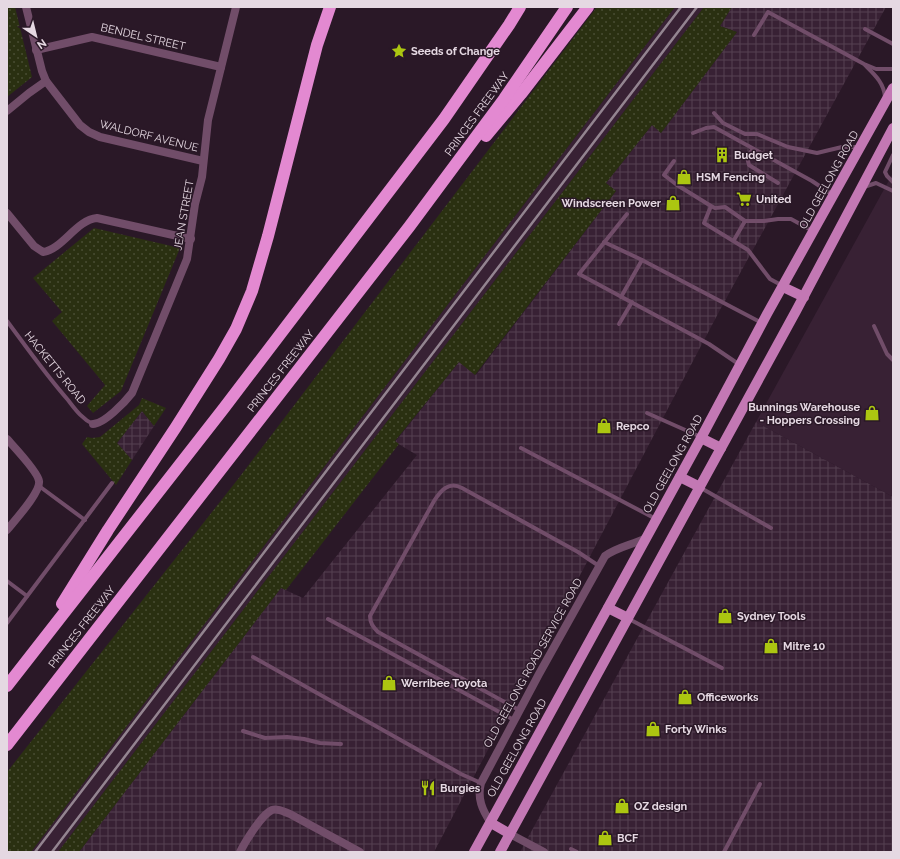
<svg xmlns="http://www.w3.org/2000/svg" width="900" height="859" font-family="Raleway,sans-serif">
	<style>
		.built { fill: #382134 }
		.industrial { fill: url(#industrial-grid) }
		.grass { fill: url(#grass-dots) }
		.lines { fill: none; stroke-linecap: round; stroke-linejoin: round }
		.lane { stroke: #714d69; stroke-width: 4 }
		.street { stroke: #714d69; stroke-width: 8 }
		.primary { stroke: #c378b4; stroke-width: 10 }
		.highway { stroke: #e389d1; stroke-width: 12 }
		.rail { stroke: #938490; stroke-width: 2.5 }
		.labels { text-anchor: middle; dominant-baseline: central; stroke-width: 3; stroke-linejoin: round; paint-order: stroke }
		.street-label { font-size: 11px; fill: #e5d8e2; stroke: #2a1827 }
		.poi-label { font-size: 11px; font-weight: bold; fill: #e5d8e2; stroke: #2a1827; text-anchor: start }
	</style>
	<defs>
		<pattern id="industrial-grid" width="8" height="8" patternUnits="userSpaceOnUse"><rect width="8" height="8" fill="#382134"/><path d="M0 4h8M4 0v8" fill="none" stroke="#554051"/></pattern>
		<pattern id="grass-dots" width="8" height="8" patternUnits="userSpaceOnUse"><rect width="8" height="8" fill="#2a3011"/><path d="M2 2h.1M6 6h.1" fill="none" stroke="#494d33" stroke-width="1.8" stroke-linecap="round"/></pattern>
	</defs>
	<rect width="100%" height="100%" fill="#2a1827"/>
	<g class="built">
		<path d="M675,7H704L58,852H31L557,161Z"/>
		<path d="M893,173V497L756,422Z"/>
	</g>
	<g class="industrial">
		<path d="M732,7H886L721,308L434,852H79L281,588L303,598L417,455L395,442L459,362L476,375L616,191L606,183L652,125L661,133L737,32L720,26Z"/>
		<path d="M142,411L154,426L132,460L117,443Z"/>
		<path d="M756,422L893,497V852H520Z"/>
	</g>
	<g class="grass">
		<path d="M7,7H15L32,77L7,97Z"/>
		<path d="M597,7H675L557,161L31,852H7V772L238,479Z"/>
		<path d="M704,7H732L720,26L737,32L661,133L652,125L606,183L616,191L475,375L459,362L395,441L399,444L286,590L281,588L79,852H58Z"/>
		<path d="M94,228L180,248L121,391L93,413L87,406L105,385L52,321L62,312L33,278Z"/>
		<path d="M142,398L166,408L154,426L142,411L117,443L132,460L116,485L82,444L87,437L92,438L100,437L139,405Z"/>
	</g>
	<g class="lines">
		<g class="lane">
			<path d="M865,29L893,44"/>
			<path d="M754,35L768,12L864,64L876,69H893"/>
			<path d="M865,65C875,75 884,83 885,97"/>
			<path d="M714,113L723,123L745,134H757L788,147L817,153L842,147H858"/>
			<path d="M693,133L706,128L714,127L812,181L833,195"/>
			<path d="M753,149L747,157L749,165L778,183"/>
			<path d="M893,155L885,172L887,176L893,182"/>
			<path d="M674,161L664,175L677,185L711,206L715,208L725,207L745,221H764L778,219H791L813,231"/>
			<path d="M864,187L876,183L893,191"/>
			<path d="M711,206L704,223L748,250L770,279L783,286"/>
			<path d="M627,214L579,274L709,344L740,365"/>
			<path d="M734,240L745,221"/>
			<path d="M604,242L640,259L762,323"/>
			<path d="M621,297L642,260"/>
			<path d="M7,321C27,348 46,375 68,400C75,409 82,419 93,424"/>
			<path d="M619,324L632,302"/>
			<path d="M874,326L887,354L893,360"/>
			<path d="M647,413L701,437"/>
			<path d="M521,448L656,519"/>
			<path d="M39,486L85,520"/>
			<path d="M701,488L771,528"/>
			<path d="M7,581L27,596"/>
			<path d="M328,619L514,720"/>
			<path d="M629,619L722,668"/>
			<path d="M7,623L112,483"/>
			<path d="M253,657L461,774L481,783"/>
			<path d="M519,710L378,632C373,627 370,623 370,616L434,501C441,490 449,481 462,488L578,552L599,566"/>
			<path d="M243,731L265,738L287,737L304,739L320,743L341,744"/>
			<path d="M571,849L577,852"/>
			<path d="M724,852L760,784"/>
		</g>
		<g class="street">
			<path d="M26,7L42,71L46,81L80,125L89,132L100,137L203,161"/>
			<path d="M36,50L92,37L221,67"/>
			<path d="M7,111L29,93L46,81"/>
			<path d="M7,213L34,246L43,252C63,249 76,220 97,218L191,239"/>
			<path d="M93,424C104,424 125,402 132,393L187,259L195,204L202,177L208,120L236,7"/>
			<path d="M7,439C14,447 38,472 39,481C41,492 15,520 7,530"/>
			<path d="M491,823C482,810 477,798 481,783L539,674L605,556C617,547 632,545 646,538"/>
			<path d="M510,834L544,852"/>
			<path d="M240,852C245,842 262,814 272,810C278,808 284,812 290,814L360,852"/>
		</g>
		<g class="primary">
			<path d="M783,287L804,297"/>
			<path d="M701,438L721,448"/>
			<path d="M680,477L700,487"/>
			<path d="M608,608L628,618"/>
			<path d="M491,823L510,834"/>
			<path d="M474,852L701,438L767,314L893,88"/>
			<path d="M500,852L796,311L893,128"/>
		</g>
		<g class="highway">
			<path d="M486,136L521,94L588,7"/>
			<path d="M62,604L108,530L176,427L219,359L236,329L252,291L268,236L317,45L330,7"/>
			<path d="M7,686L224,408L444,119L509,25L520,7"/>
			<path d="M7,745L409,227L504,99L567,7"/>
		</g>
		<g class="rail">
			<path d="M35,852L681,7"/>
			<path d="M52,852L697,7"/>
		</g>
	</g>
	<defs>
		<g id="sight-bare" transform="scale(1.2)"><path d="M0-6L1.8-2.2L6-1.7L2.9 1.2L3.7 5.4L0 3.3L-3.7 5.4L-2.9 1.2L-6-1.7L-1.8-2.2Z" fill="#acc611" stroke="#2a1827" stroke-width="2.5" paint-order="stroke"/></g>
		<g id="building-bare" transform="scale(1.2)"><path d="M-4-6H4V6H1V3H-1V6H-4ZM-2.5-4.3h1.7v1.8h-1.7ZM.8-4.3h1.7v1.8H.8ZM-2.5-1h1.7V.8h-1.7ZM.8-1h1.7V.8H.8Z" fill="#acc611" stroke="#2a1827" stroke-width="2.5" paint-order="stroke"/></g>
		<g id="shop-bare" transform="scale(1.2)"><path d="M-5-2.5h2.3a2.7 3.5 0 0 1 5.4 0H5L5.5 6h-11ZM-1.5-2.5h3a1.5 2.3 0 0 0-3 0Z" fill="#acc611" stroke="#2a1827" stroke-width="2.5" paint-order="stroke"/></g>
		<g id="supermarket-bare" transform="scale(1.2)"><path d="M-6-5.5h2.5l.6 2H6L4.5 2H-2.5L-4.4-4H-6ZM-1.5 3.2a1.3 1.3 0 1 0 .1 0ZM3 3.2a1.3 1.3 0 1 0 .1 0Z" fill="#acc611" stroke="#2a1827" stroke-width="2.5" paint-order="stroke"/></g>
		<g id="restaurant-bare" transform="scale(1.2)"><path d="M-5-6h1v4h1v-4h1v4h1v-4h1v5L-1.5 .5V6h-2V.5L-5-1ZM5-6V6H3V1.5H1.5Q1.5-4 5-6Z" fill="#acc611" stroke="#2a1827" stroke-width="2.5" paint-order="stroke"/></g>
	</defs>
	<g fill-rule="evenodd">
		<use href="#sight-bare" x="399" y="51"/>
		<use href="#building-bare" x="722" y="155"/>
		<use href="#shop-bare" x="684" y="177"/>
		<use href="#supermarket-bare" x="744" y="199"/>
		<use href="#shop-bare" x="673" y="203"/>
		<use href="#shop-bare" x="872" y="413"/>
		<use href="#shop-bare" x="604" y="426"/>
		<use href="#shop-bare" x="725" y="616"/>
		<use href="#shop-bare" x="771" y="646"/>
		<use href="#shop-bare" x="389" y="683"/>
		<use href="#shop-bare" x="685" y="697"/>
		<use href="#shop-bare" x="653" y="729"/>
		<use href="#restaurant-bare" x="428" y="788"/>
		<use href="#shop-bare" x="622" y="806"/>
		<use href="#shop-bare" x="605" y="838"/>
	</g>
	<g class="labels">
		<g class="street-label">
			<text transform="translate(143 37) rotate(13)">BENDEL STREET</text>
			<text transform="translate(477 114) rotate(-54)">PRINCES FREEWAY</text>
			<text transform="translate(149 136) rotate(14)">WALDORF AVENUE</text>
			<text transform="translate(829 180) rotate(-61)">OLD GEELONG ROAD</text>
			<text transform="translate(184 215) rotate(-80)">JEAN STREET</text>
			<text transform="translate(55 368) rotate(51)">HACKETTS ROAD</text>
			<text transform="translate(281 371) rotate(-52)">PRINCES FREEWAY</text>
			<text transform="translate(673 464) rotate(-61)">OLD GEELONG ROAD</text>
			<text transform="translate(82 627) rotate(-52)">PRINCES FREEWAY</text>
			<text transform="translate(533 663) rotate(-61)">OLD GEELONG ROAD SERVICE ROAD</text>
			<text transform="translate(517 748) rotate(-61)">OLD GEELONG ROAD</text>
		</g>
		<g class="poi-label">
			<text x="411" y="51">Seeds of Change</text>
			<text x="734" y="155">Budget</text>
			<text x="696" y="177">HSM Fencing</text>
			<text x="756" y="199">United</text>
			<text x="661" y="203" text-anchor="end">Windscreen Power</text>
			<text x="860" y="407" text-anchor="end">Bunnings Warehouse<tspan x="860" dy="13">- Hoppers Crossing</tspan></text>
			<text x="616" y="426">Repco</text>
			<text x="737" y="616">Sydney Tools</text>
			<text x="783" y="646">Mitre 10</text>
			<text x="401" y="683">Werribee Toyota</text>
			<text x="697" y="697">Officeworks</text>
			<text x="665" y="729">Forty Winks</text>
			<text x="440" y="788">Burgies</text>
			<text x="634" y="806">OZ design</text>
			<text x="617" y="838">BCF</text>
		</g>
	</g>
	<rect width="900" height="859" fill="none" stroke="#e5d8e2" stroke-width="16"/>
	<g transform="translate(36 36) rotate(145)" stroke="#2a1827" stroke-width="3" paint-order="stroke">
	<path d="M0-3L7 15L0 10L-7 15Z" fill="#e5d8e2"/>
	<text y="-6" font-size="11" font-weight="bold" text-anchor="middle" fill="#e5d8e2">N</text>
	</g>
</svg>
